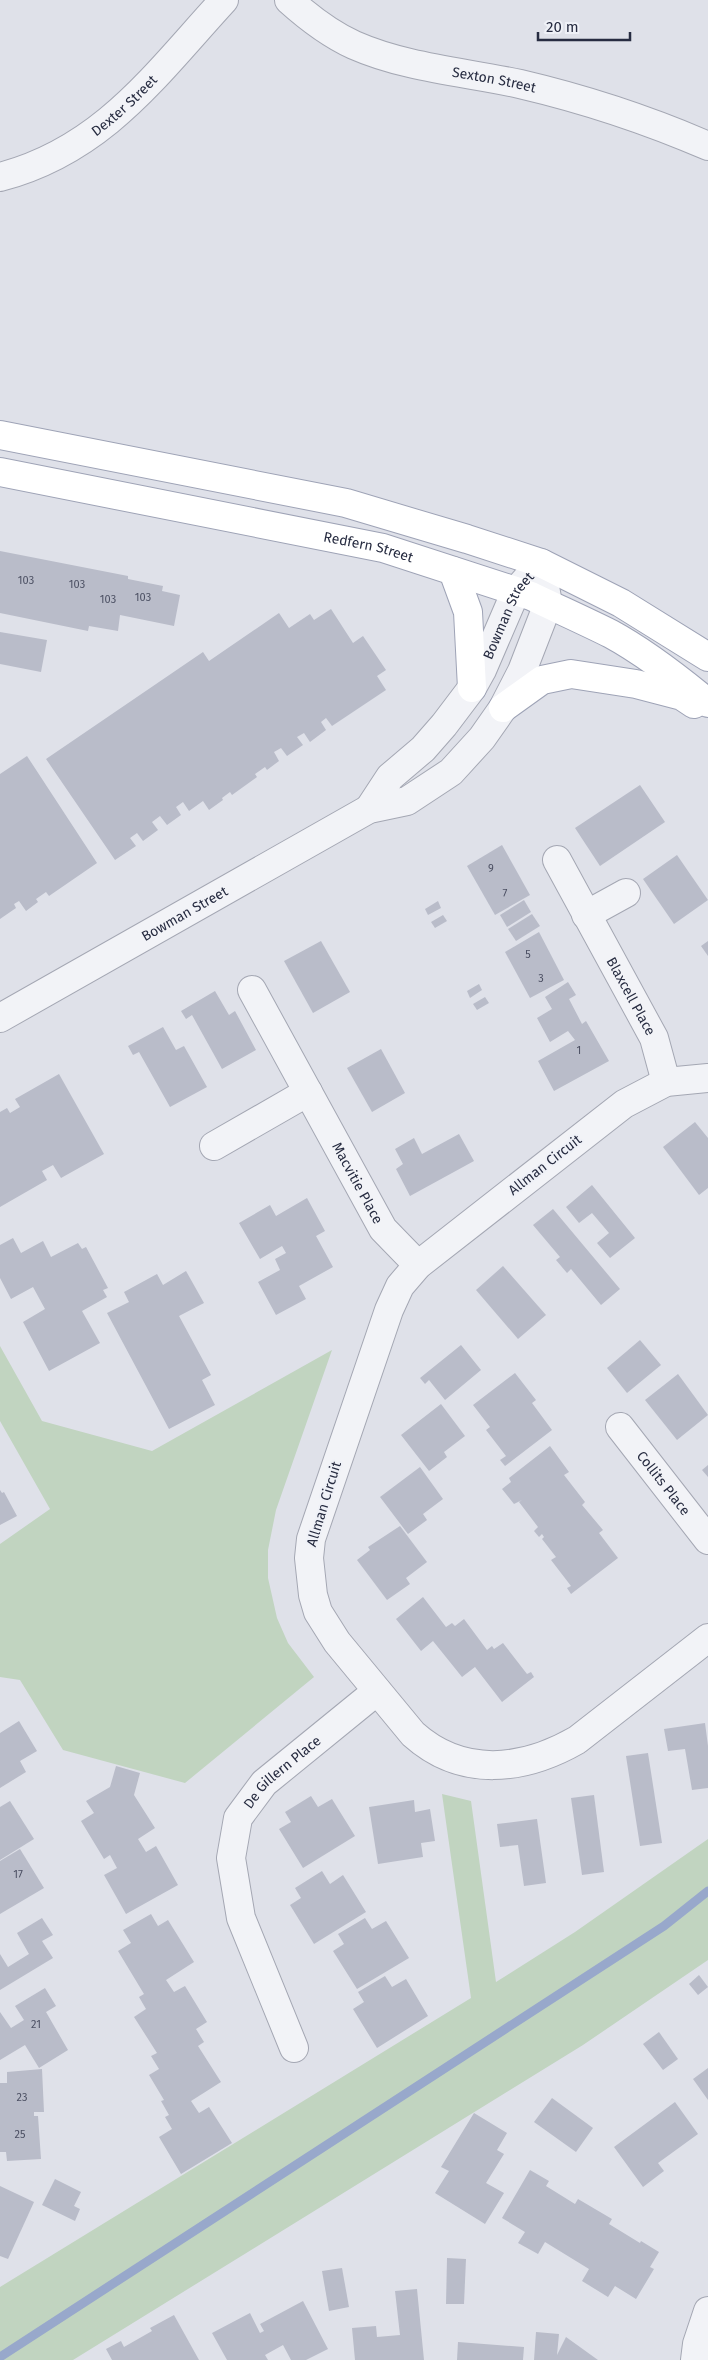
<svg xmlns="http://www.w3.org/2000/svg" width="708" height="2360" font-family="'Fira Sans',sans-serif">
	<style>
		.green { fill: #c1d4c0 }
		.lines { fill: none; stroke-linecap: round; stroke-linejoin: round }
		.stream { stroke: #98a8cb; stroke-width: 9 }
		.building { fill: #b9bcc9 }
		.minor-casing { stroke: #a4a7b3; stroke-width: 30 }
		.major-casing { stroke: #9ea3b6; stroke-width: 30 }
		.minor { stroke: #f2f3f7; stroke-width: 28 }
		.major { stroke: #fff; stroke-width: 28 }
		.labels { text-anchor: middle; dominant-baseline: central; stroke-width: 4; stroke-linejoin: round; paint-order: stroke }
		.number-label { font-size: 11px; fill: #4c5063 }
		.street-label { font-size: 14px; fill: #272c41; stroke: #eff1f7 }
	</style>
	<rect width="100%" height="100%" fill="#dfe1e9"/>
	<g class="green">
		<path d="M0,1346L42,1421L152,1451L332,1350L276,1510L268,1550V1578L277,1618L288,1643L314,1677L185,1783L63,1750L20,1680L0,1677V1544L50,1509L0,1421Z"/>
		<path d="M442,1794L471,1801L496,1982L575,1932L708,1839V1960L583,2045L73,2360H0V2287L471,1998Z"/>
	</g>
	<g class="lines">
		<path class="stream" d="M0,2357L664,1926L708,1891"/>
	</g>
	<g class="building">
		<path d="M0,551L128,576V579L163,586L162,591L180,595L174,626L120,615L118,631L89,626L88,631L0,613Z"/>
		<path d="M331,609L353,643L363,636L386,670L377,676L386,690L332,726L326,718L321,722L326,730L310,742L304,733L297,737L303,745L287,756L281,748L274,752L279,761L267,770L265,767L255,774L257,777L232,795L230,792L222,798L223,800L209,810L203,801L189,811L183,802L176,807L181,815L167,825L160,816L152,822L158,830L143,841L137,833L130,838L136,846L115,860L46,759L203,652L209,661L279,613L289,628L310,614L314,620Z"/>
		<path d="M0,632L47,640L41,672L0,664Z"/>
		<path d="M27,756L97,863L49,896L46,892L36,899L38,902L26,911L19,901L14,904L16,908L0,919V774Z"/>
		<path d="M640,785L665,822L600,866L575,828Z"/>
		<path d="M502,845L530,895L495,915L467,866Z"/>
		<path d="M677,855L708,900L674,924L643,879Z"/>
		<path d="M524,900L531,912L507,927L500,915Z"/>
		<path d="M438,901L441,908L428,915L425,909Z"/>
		<path d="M532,914L540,926L516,941L508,929Z"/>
		<path d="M443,915L447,921L435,928L431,922Z"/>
		<path d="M539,932L564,980L530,998L505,952Z"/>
		<path d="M321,941L350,992L313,1013L284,961Z"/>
		<path d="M708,941V956L701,946Z"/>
		<path d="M568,982L576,995L569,999L582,1024L586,1021L609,1061L554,1091L538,1061L575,1040L568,1031L550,1042L537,1018L552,1009L545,997Z"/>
		<path d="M479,984L482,990L470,998L467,991Z"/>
		<path d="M215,991L229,1015L235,1011L256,1050L222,1069L192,1015L186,1019L181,1011Z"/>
		<path d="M485,997L489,1003L477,1010L473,1004Z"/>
		<path d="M163,1027L176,1050L184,1046L207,1087L170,1107L139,1052L133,1055L128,1046Z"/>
		<path d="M381,1049L405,1093L372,1112L347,1068Z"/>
		<path d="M59,1074L104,1154L61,1178L53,1165L42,1171L47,1180L0,1207V1112L7,1108L10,1113L20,1107L15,1099Z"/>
		<path d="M695,1122L708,1138V1188L699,1195L663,1147Z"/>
		<path d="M459,1134L474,1161L410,1196L396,1169L403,1164L395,1149L414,1138L422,1154Z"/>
		<path d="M592,1185L635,1238L610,1258L597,1243L609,1233L592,1213L579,1223L566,1207Z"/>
		<path d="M307,1198L325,1231L316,1236L333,1267L299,1286L306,1299L276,1315L258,1282L280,1270L275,1259L286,1253L282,1246L260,1259L239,1223L270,1205L276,1216Z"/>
		<path d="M553,1209L620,1289L601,1305L571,1269L567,1273L556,1260L560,1257L533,1225Z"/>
		<path d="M13,1238L21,1253L43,1241L51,1257L78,1243L82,1249L86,1247L108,1288L103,1290L107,1297L82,1311L100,1343L49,1371L23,1322L45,1309L33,1287L11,1299L0,1278V1245Z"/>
		<path d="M503,1266L546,1315L518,1339L476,1290Z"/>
		<path d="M186,1271L204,1303L179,1316L211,1375L202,1380L215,1405L169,1429L107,1313L129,1302L124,1292L157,1274L163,1285Z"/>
		<path d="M640,1340L661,1365L627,1393L607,1368Z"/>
		<path d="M461,1345L481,1370L445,1400L429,1380L425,1384L420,1378Z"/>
		<path d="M515,1373L536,1400L532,1403L552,1430L505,1466L500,1460L506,1456L486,1430L490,1427L473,1405Z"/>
		<path d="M678,1374L708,1415L677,1440L645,1400Z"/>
		<path d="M441,1404L465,1436L444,1452L447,1457L429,1471L401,1435Z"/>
		<path d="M550,1446L569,1472L564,1475L585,1502L582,1505L603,1530L599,1533L618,1558L571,1594L567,1588L571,1586L551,1560L556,1557L542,1539L544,1537L542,1534L539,1537L534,1531L538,1527L519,1502L522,1500L514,1504L502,1489L511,1482L509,1478Z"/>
		<path d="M708,1465V1477L702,1470Z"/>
		<path d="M420,1467L443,1499L423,1514L427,1520L408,1534L380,1497Z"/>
		<path d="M0,1490L2,1493L4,1492L17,1516L0,1525Z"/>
		<path d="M400,1526L427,1562L406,1578L410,1584L387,1600L357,1560L370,1550L368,1547Z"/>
		<path d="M423,1597L446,1627L452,1623L455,1626L464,1619L487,1650L492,1646L494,1649L503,1643L527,1674L531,1672L534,1677L502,1702L475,1667L462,1677L433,1641L421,1651L396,1619Z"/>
		<path d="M19,1721L37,1751L20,1761L26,1772L0,1788V1733Z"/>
		<path d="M705,1723L708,1746V1788L692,1790L685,1749L668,1751L664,1729Z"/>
		<path d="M648,1753L662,1843L640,1846L626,1756Z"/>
		<path d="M116,1766L140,1773L134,1795L155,1828L138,1839L146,1852L156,1846L178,1885L126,1914L104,1875L117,1868L110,1855L104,1859L81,1821L94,1813L86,1801L110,1787Z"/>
		<path d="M594,1795L604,1872L582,1875L571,1798Z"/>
		<path d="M311,1796L318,1807L332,1799L355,1836L303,1868L279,1829L291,1822L285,1812Z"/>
		<path d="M414,1800L415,1812L430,1809L435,1841L421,1843L423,1857L378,1864L369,1807Z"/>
		<path d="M10,1801L34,1839L0,1860V1807Z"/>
		<path d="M537,1819L546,1883L524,1886L518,1845L500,1847L497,1824Z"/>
		<path d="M20,1849L44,1888L0,1914V1861Z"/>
		<path d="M322,1871L330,1884L343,1875L366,1912L314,1944L290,1905L301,1898L295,1888Z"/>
		<path d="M151,1914L158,1926L168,1920L194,1962L166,1980L174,1992L185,1986L207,2022L196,2029L204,2042L198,2046L221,2082L191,2101L199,2113L209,2107L232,2143L181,2174L159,2137L172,2129L165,2117L169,2115L161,2101L164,2100L149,2075L159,2069L151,2056L157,2053L134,2017L146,2009L139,1997L144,1994L118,1951L131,1943L123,1930Z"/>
		<path d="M42,1918L53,1935L42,1941L53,1958L0,1990V1954L8,1967L29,1954L17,1933Z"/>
		<path d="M365,1918L372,1929L386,1921L409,1958L357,1989L333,1951L344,1944L338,1934Z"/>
		<path d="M699,1975L708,1987L698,1995L689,1984Z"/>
		<path d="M385,1976L392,1987L406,1979L428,2016L377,2048L353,2009L364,2002L358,1992Z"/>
		<path d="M45,1988L56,2006L46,2012L68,2050L39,2068L25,2045L0,2060V2012L11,2028L24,2020L15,2006Z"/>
		<path d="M659,2032L678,2059L663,2070L643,2044Z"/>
		<path d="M708,2068V2100L693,2079Z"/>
		<path d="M42,2069L44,2112H34V2116H38L41,2159L7,2161L6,2152H0V2083H7V2072Z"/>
		<path d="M552,2098L593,2128L576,2152L534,2122Z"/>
		<path d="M675,2102L698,2134L658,2163L664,2171L643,2187L614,2147Z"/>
		<path d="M474,2113L507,2133L497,2150L504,2154L486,2183L504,2193L485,2224L435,2193L449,2171L441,2167Z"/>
		<path d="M530,2170L549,2181L546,2186L575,2204L578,2199L612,2219L609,2224L640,2243L641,2241L659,2252L650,2267L654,2269L636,2299L615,2286L608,2297L582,2281L589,2269L545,2242L538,2254L518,2243L525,2232L502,2218Z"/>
		<path d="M55,2179L81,2192L74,2206L80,2209L75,2221L42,2205Z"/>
		<path d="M0,2186L34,2202L8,2259L0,2256Z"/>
		<path d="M447,2258L466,2259L464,2304H446Z"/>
		<path d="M342,2268L349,2307L329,2311L322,2271Z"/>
		<path d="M417,2289L424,2360H355L352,2328L376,2326L377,2337L400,2335L395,2291Z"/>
		<path d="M303,2301L328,2349L306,2360H291L283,2345L265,2355L268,2360H227L212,2333L250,2313L260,2333L264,2331L260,2324Z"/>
		<path d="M174,2315L199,2360H112L106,2349L121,2341L124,2347L152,2331L150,2328Z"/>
		<path d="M536,2332L559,2334L557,2355L566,2337L598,2360H534Z"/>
		<path d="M458,2342L524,2347L523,2360H457Z"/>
	</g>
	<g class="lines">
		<g class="minor-casing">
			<g id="minor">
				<path id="s1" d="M289,0C309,18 330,34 354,45C406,68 466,72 520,84C584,99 648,120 708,146"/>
				<path id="s2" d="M0,177C103,150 155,75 224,0"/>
				<path id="s3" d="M369,809L390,777L423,749L444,725L472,688L482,670L516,591L531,574"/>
				<path id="s4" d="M557,860L654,1038L666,1082"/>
				<path d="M586,915L626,893"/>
				<path id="s5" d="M252,990L383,1229L418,1265"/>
				<path id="s6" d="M0,1018L369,809L407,801L451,772L482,738L503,708L522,671L548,604L541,563"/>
				<path d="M708,1078L666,1082L624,1104L418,1265L400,1286L389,1310L311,1539L309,1558L313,1595L318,1612L337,1642L413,1734C462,1778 523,1771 577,1740L708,1638"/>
				<path d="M214,1146L308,1092"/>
				<path id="s7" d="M620,1427L708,1540"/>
				<path id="s8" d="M294,2048L241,1918L231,1858L238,1818L264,1783L377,1691"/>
				<path d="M695,2360L697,2344L708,2311"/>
			</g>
		</g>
		<g class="major-casing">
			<g id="major">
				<path d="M0,435L346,503L467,539L541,563L621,603L708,657"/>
				<path id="s9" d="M0,472L383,548L531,596C558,609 585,621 611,634C644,652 679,679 708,703"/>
				<path d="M453,571L468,612L472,688"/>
				<path d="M503,708L542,680L571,674L636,684L682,696L694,704"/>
			</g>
		</g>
		<use href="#minor" class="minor"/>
		<use href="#major" class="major"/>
	</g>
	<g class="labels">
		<g class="number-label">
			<text x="26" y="580">103</text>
			<text x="77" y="584">103</text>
			<text x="143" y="597">103</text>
			<text x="108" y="599">103</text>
			<text x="491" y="868">9</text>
			<text x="505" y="893">7</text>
			<text x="528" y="954">5</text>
			<text x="541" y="978">3</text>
			<text x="579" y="1050">1</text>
			<text x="18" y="1874">17</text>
			<text x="36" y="2024">21</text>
			<text x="22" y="2097">23</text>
			<text x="20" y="2134">25</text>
		</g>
		<g class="street-label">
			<text stroke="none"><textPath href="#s1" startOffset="224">Sexton Street</textPath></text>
			<text stroke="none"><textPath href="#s2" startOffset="145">Dexter Street</textPath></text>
			<text stroke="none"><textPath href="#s9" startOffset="376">Redfern Street</textPath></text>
			<text stroke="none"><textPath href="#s3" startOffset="241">Bowman Street</textPath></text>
			<text stroke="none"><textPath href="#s6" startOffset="212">Bowman Street</textPath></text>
			<text stroke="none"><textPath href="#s4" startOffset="155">Blaxcell Place</textPath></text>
			<text transform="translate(545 1165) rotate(-38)">Allman Circuit</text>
			<text stroke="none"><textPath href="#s5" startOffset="220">Macvitie Place</textPath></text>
			<text stroke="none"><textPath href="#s7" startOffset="71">Collits Place</textPath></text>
			<text transform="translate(324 1504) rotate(-73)">Allman Circuit</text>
			<text stroke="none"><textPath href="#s8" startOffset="306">De Gillern Place</textPath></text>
		</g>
	</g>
	<path d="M538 32v8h92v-8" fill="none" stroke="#272c41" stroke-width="2.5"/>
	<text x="546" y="32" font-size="15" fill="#272c41" stroke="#eff1f7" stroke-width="4" paint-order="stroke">20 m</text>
</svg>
